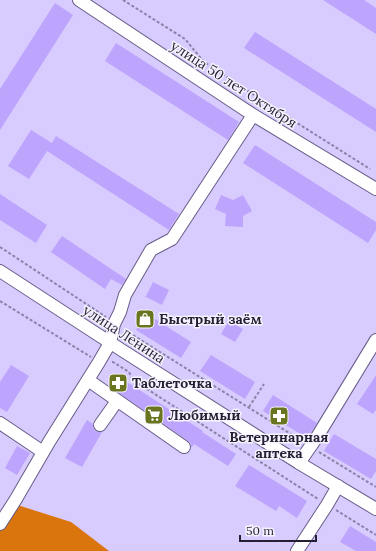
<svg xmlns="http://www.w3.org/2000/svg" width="376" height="551" font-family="Lora,serif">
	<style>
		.forest { fill: #da750d }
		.building { fill: #bda4fd }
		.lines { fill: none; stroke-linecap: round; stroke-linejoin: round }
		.minor-casing { stroke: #685c89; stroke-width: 14 }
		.path { stroke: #8d83a9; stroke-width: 2; stroke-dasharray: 3 2; stroke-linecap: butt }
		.minor { stroke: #fff; stroke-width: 12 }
		.labels { text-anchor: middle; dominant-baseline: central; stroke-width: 3; stroke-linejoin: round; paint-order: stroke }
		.street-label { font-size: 14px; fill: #241f32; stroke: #f6f3fe }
		.poi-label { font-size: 14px; font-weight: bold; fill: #241f32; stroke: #f6f3fe; text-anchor: start }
	</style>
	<rect width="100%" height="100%" fill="#d8cbfe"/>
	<path class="forest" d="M8,502L71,522L109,551H0V514Z"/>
	<g class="building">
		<path d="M323,0H364L376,8V34Z"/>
		<path d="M55,3L73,15L0,130V89Z"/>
		<path d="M255,32L376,109V132L244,48Z"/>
		<path d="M116,43L239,122L228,140L105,61Z"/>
		<path d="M31,130L52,143L56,136L179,214L169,230L47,151L29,179L8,166Z"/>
		<path d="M255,145L376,222V230L368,243L243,163Z"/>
		<path d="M0,194L47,225L36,243L0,220Z"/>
		<path d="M221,195L233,200L243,195L252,211L243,216V227L225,226L226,214L215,209Z"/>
		<path d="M62,236L126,279L122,285L111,279L105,289L51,252Z"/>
		<path d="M153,282L169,290L162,305L144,296H146Z"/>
		<path d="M147,314L191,342L181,358L136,330Z"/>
		<path d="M229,321L243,329L235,342L221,334Z"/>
		<path d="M211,355L255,382L245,399L200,371Z"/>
		<path d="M11,365L29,376L7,412L0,408V382Z"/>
		<path d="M116,375L203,431L202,432L236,454L228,466L194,444L192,447H191V443L188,441L109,386Z"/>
		<path d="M376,375V410L373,414L357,404Z"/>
		<path d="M273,395L317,423L307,438L263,411Z"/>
		<path d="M87,420L93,424V428L95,431L99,432H102L82,467L65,458Z"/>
		<path d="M334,434L376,459V471L371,479L324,451Z"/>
		<path d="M17,446L30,453L17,475L5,468Z"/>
		<path d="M249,465L307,501L297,518L279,506L276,511L235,486Z"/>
		<path d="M350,526L376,542V551H356L340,542Z"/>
	</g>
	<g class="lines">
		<g class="minor-casing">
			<g id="minor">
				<path d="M79,0L253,115L376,189"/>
				<path d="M0,271L120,349L299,463L376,509"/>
				<path d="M88,380L184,447"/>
				<path d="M0,423L43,452"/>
				<path d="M100,425L117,401"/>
				<path d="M299,463L317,437L376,340"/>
				<path d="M0,524L16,499L49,442L99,362L110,343L114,324L120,312L125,295L151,250L172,239L253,115"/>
				<path d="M297,551L327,505L338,486"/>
			</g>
		</g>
		<g class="path">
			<path d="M123,0L185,39L204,62L286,116L370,169"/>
			<path d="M0,247L106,317"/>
			<path d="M0,301L91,357"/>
			<path d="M124,340L128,332L302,441"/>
			<path d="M112,362H113L129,372L133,380L318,499"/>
			<path d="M249,407L264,384"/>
			<path d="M319,452L376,487"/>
			<path d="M336,510L376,535"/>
		</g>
		<use href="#minor" class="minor"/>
	</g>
	<defs>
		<g id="shop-square" transform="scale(1)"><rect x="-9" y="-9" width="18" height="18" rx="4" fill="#6b7520" stroke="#f6f3fe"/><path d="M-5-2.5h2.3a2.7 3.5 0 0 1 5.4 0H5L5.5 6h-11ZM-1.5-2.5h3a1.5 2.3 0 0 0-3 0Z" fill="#fff"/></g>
		<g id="pharmacy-square" transform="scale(1)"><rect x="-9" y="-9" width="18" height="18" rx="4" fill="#6b7520" stroke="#f6f3fe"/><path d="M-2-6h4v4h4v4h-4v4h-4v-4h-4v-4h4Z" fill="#fff"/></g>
		<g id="supermarket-square" transform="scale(1)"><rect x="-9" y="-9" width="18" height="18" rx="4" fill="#6b7520" stroke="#f6f3fe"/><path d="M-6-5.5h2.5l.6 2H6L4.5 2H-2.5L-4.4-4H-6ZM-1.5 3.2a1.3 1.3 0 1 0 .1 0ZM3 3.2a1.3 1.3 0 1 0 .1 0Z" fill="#fff"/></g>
	</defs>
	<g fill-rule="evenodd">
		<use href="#shop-square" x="145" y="319"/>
		<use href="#pharmacy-square" x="118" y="383"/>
		<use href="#supermarket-square" x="154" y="415"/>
		<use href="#pharmacy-square" x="279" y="416"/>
	</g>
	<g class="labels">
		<g class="street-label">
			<text transform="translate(234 84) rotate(33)">улица 50 лет Октября</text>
			<text transform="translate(124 334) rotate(33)">улица Ленина</text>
		</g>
		<g class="poi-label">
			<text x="159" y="319">Быстрый заём</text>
			<text x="132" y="383">Таблеточка</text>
			<text x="168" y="415">Любимый</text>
			<text x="279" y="437" text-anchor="middle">Ветеринарная<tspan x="279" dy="16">аптека</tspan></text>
		</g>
	</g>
	<path d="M240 535v6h76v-6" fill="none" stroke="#241f32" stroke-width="2"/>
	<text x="246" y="535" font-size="12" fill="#241f32" stroke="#f6f3fe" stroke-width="3" paint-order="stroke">50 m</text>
</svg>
